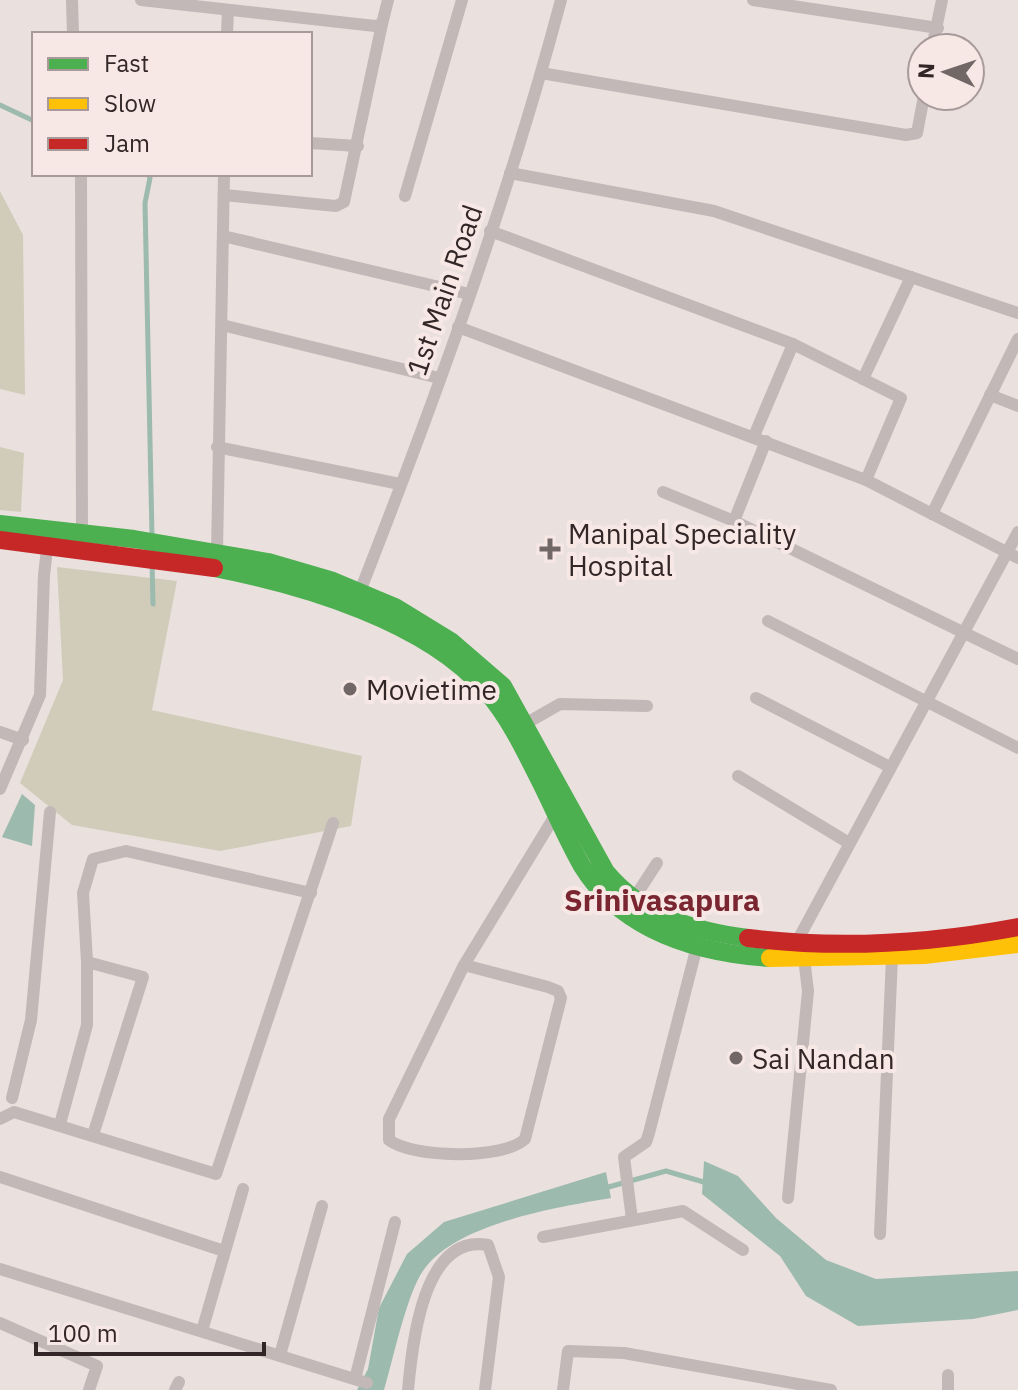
<svg xmlns="http://www.w3.org/2000/svg" width="1018" height="1390" font-family="'IBM Plex Sans',sans-serif">
	<style>
		.green { fill: #d1ccb9 }
		.water { fill: #9cbaae }
		.lines { fill: none; stroke-linecap: round; stroke-linejoin: round }
		.stream { stroke: #9cbaae; stroke-width: 5 }
		.street { stroke: #c2b8b7; stroke-width: 12 }
		.fast { stroke: #4caf50; stroke-width: 18 }
		.slow { stroke: #ffc107; stroke-width: 18 }
		.jam { stroke: #c62828; stroke-width: 18 }
		.poi-dot { fill: #726767; stroke: #f7e8e5; stroke-width: 3 }
		.labels { text-anchor: middle; dominant-baseline: central; stroke-width: 8; stroke-linejoin: round; paint-order: stroke }
		.street-label { font-size: 28px; fill: #322627; stroke: #f7e8e5 }
		.poi-label { font-size: 28px; fill: #322627; stroke: #f7e8e5; text-anchor: start }
		.neighbourhood-label { font-size: 30px; font-weight: bold; fill: #7a2630; stroke: #f7e8e5 }
	</style>
	<rect width="100%" height="100%" fill="#eae0de"/>
	<g class="green">
		<path d="M0,191L23,235L25,395L0,389Z"/>
		<path d="M0,447L24,453L21,512L0,510Z"/>
		<path d="M57,567L177,581L152,710L362,756L351,826L220,851L72,825L20,783L63,680Z"/>
	</g>
	<g class="water">
		<path d="M22,794L35,805L32,846L2,837Z"/>
		<path d="M704,1161L738,1176L776,1218L826,1260L876,1279L1018,1271V1310L973,1319L858,1326L806,1296L780,1256L702,1194Z"/>
		<path d="M606,1172L611,1198C558,1207 459,1223 425,1268C407,1291 393,1360 384,1390H357L368,1369L379,1308L407,1254L444,1222Z"/>
	</g>
	<g class="lines">
		<g class="stream">
			<path d="M0,105L34,121"/>
			<path d="M148,174L150,178L145,203L152,536"/>
			<path d="M152,562L153,604"/>
			<path d="M605,1188L666,1171L707,1183"/>
		</g>
		<g class="street">
			<path d="M72,0L73,34"/>
			<path d="M141,0L375,26L382,24L388,0"/>
			<path d="M753,0L938,28"/>
			<path d="M227,34L228,10"/>
			<path d="M932,48L942,0"/>
			<path d="M541,73L906,135L917,133L924,96"/>
			<path d="M310,143L358,146"/>
			<path d="M510,173L714,211L1018,313"/>
			<path d="M81,174L82,533"/>
			<path d="M224,195L336,206L344,202L382,24"/>
			<path d="M405,196L462,0"/>
			<path d="M490,231L793,344L901,398L866,480"/>
			<path d="M223,236L469,294"/>
			<path d="M222,325L439,378"/>
			<path d="M458,327L866,480L1018,558"/>
			<path d="M863,379L911,277"/>
			<path d="M990,395L1018,406"/>
			<path d="M754,436L793,344"/>
			<path d="M766,441L734,521L1018,659"/>
			<path d="M217,447L400,484"/>
			<path d="M663,492L734,521"/>
			<path d="M932,514L1018,339"/>
			<path d="M217,552L224,174"/>
			<path d="M357,599C434,403 507,203 561,0"/>
			<path d="M768,621L1018,748"/>
			<path d="M756,698L890,767"/>
			<path d="M525,724L560,704L647,706"/>
			<path d="M0,732L23,740"/>
			<path d="M738,776L849,843"/>
			<path d="M0,789L40,695L44,575L48,541"/>
			<path d="M633,900L657,863"/>
			<path d="M794,947L1018,532"/>
			<path d="M87,962L83,893L93,859L126,851L311,893"/>
			<path d="M464,965L548,987L558,991L561,998L525,1139C503,1160 412,1158 389,1140V1119L464,965L556,814"/>
			<path d="M12,1098L31,1020L50,812"/>
			<path d="M0,1119L14,1112L216,1174L333,823"/>
			<path d="M60,1124L87,1025V962L143,977L93,1135"/>
			<path d="M0,1177L224,1251"/>
			<path d="M788,1198L808,991L804,958"/>
			<path d="M632,1219L624,1157L646,1142L649,1133L697,946"/>
			<path d="M880,1234L892,957"/>
			<path d="M543,1237L683,1211L743,1250"/>
			<path d="M0,1269L367,1383"/>
			<path d="M0,1323L97,1366L89,1390"/>
			<path d="M202,1331L243,1189"/>
			<path d="M280,1355L322,1206"/>
			<path d="M355,1379L395,1222"/>
			<path d="M175,1390L179,1382"/>
			<path d="M408,1390C412,1347 422,1233 488,1245L499,1277L485,1390"/>
			<path d="M563,1390L568,1351L624,1353L831,1390"/>
			<path d="M948,1390V1375"/>
		</g>
		<g class="fast">
			<path d="M0,524L134,539L268,562L333,581L395,607L452,642L503,686L606,872C642,915 693,931 748,938"/>
			<path d="M214,568C302,585 426,621 486,691C507,715 522,745 536,773C552,804 565,836 582,866C622,931 697,953 770,958"/>
		</g>
		<path class="slow" d="M770,958L924,955L1018,944"/>
		<g class="jam">
			<path d="M0,540L214,568"/>
			<path d="M748,938C838,949 928,944 1018,927"/>
		</g>
	</g>
	<g class="poi-dot">
		<path d="M546 537h8v8h8v8h-8v8h-8v-8h-8v-8h8z"/>
		<circle cx="350" cy="689" r="8"/>
		<circle cx="736" cy="1058" r="8"/>
	</g>
	<g class="labels">
		<g class="street-label">
			<text transform="translate(444 290) rotate(-71)">1st Main Road</text>
		</g>
		<g class="poi-label">
			<text x="568" y="533">Manipal Speciality<tspan x="568" dy="32">Hospital</tspan></text>
			<text x="366" y="689">Movietime</text>
			<text x="752" y="1058">Sai Nandan</text>
		</g>
		<g class="neighbourhood-label">
			<text x="662" y="899">Srinivasapura</text>
		</g>
	</g>
	<rect x="32" y="32" width="280" height="144" fill="#f7e8e5" stroke="#a89a99" stroke-width="2"/>
	<rect x="48" y="58" width="40" height="12" fill="#4caf50" stroke="#a89a99" stroke-width="2"/>
	<text x="104" y="72" font-size="24" fill="#322627">Fast</text>
	<rect x="48" y="98" width="40" height="12" fill="#ffc107" stroke="#a89a99" stroke-width="2"/>
	<text x="104" y="112" font-size="24" fill="#322627">Slow</text>
	<rect x="48" y="138" width="40" height="12" fill="#c62828" stroke="#a89a99" stroke-width="2"/>
	<text x="104" y="152" font-size="24" fill="#322627">Jam</text>
	<g transform="translate(946 72) rotate(273)"><circle r="38" fill="#f7e8e5" stroke="#a89a99" stroke-width="2"/>
	<path d="M0-6L14 30L0 20L-14 30Z" fill="#726767"/>
	<text y="-12" font-size="22" font-weight="bold" text-anchor="middle" fill="#322627">N</text>
	</g>
	<path d="M36 1342v12h228v-12" fill="none" stroke="#322627" stroke-width="4"/>
	<text x="48" y="1342" font-size="24" fill="#322627" stroke="#f7e8e5" stroke-width="6" paint-order="stroke">100 m</text>
</svg>
